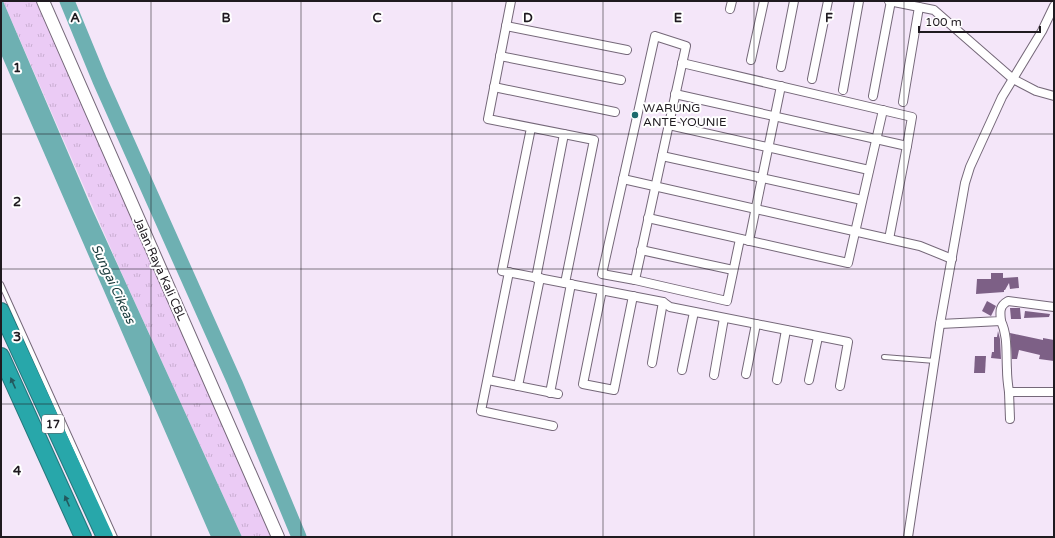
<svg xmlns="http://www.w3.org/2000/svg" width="1055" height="538" font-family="'Varela Round',sans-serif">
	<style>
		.grass { fill: url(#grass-tufts) }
		.water { fill: #6eb0b2 }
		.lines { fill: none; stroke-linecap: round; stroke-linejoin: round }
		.river { stroke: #6eb0b2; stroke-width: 15 }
		.building { fill: #7d6086 }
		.lane-casing { stroke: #756879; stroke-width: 6 }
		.street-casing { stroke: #756879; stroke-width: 10 }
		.secondary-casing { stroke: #756879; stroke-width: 14 }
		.highway-casing { stroke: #25767a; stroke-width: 18 }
		.lane { stroke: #fff; stroke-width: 4 }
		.street { stroke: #fff; stroke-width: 8 }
		.secondary { stroke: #fff; stroke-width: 12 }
		.highway { stroke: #28a7aa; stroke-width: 16 }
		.oneway { fill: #23595e }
		.grid { fill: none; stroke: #1f1a20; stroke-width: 1; stroke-opacity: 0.55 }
		.poi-dot { fill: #1d6a6c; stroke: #fff; stroke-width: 1.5 }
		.labels { text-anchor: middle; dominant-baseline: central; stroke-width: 4; stroke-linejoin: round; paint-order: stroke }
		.shield { fill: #fff; stroke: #625f63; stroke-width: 1 }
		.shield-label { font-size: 11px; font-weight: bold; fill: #1f1a20 }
		.poi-label { font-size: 12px; fill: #1f1a20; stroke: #fff; text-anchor: start }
		.street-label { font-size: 12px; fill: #1f1a20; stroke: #fff }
		.water-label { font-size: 13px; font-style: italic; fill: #1a3b3c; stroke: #fff }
		.grid-label { font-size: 13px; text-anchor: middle; font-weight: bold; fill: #1f1a20; stroke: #fff; stroke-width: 4; stroke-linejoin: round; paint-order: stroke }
	</style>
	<defs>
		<pattern id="grass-tufts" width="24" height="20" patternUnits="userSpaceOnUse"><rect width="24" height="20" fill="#ebcbf5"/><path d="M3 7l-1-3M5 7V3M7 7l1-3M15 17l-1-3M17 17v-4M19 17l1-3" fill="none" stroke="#c9aed2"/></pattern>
	</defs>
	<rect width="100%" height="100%" fill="#f4e6f9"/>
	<path class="grass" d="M3,1H43L278,537H242L122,274Z"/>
	<path class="water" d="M1,1H3L93,211L242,537H211L1,54Z"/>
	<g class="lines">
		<path class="river" d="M67,1L100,81L235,383L299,537"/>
	</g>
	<g class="building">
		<path d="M991,273H1003V278L1018,277L1019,288L1010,289L1009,283L1005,290H1004V292L976,294L977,279H991Z"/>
		<path d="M987,301L996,306L991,316L982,311Z"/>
		<path d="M1010,308H1020L1021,319H1011Z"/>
		<path d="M1025,311L1050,314L1049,317L1024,318Z"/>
		<path d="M998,331L1000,339L1001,359L991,358L992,352H994V337H997Z"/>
		<path d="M1010,333L1043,340V338L1054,340V361L1039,359L1040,355L1019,350L1017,359H1012Z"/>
		<path d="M975,356H986L985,373H974Z"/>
	</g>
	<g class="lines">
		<g class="lane-casing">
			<g id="lane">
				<path d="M1,284L115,537"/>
				<path d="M884,357L935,361"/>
			</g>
		</g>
		<g class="street-casing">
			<g id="street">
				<path d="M511,1L488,119L594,140L565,283"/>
				<path d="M889,1L934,10L1013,79L1036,91L1054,96"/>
				<path d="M730,9L732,1"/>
				<path d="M506,26L627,50"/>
				<path d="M655,36L686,46L635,280L602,274Z"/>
				<path d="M500,56L621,80"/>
				<path d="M751,60L764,1"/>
				<path d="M682,63L912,117L907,146L889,239"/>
				<path d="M781,67L794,1"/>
				<path d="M812,79L828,1"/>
				<path d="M494,87L615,112"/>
				<path d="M843,90L859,1"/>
				<path d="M675,94L907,146"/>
				<path d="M873,96L891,1"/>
				<path d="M903,102L919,7"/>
				<path d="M669,125L869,170"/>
				<path d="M531,128L502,271L663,302L670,307L848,342L840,386"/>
				<path d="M662,156L862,200"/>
				<path d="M623,179L920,246L952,259"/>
				<path d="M648,218L848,263L883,110"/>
				<path d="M749,241L781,86"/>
				<path d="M641,250L733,270"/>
				<path d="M509,272L481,411L553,426"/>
				<path d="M536,278L564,134"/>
				<path d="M635,280L727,301L740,239"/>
				<path d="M602,290L583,384L614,390L633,296"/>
				<path d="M1001,321C1008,336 1006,353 1007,370C1007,377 1008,385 1009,392H1054"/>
				<path d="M940,324L1001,321C1000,312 999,306 1008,301L1054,307"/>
				<path d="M652,363L663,302"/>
				<path d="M682,370L694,312"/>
				<path d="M746,374L756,324"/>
				<path d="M714,375L724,318"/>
				<path d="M488,380L558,394"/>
				<path d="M777,380L786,330"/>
				<path d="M809,380L818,337"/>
				<path d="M518,386L540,278"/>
				<path d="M1009,392L1010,419"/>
				<path d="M550,393L571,284"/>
				<path d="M908,537L940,324L965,183L970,167L1002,97L1042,31L1054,6"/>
			</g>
		</g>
		<g class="secondary-casing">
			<path id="secondary" d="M43,1L278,537"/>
		</g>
		<g class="highway-casing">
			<g id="highway">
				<path d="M1,311L105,537"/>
				<path d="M1,356L83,537"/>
			</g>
		</g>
		<use href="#lane" class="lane"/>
		<use href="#street" class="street"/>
		<use href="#secondary" class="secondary"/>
		<use href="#highway" class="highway"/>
	</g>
	<defs><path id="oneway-solid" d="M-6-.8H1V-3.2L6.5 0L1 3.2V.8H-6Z"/></defs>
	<g class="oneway">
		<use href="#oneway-solid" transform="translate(13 383) rotate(-114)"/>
		<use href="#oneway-solid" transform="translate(67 501) rotate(-114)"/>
	</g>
	<path class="grid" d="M151,1V537M301,1V537M452,1V537M603,1V537M754,1V537M904,1V537M1,134H1054M1,269H1054M1,404H1054"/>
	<circle class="poi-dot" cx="635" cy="115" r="4"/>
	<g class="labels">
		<rect class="shield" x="42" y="415" width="22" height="18" rx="3"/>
		<g class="shield-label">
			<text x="53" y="424">17</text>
		</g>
		<g class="poi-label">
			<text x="643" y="108">WARUNG<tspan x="643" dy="14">ANTE YOUNIE</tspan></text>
		</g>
		<g class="street-label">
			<text transform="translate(160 269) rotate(66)">Jalan Raya Kali CBL</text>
		</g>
		<g class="water-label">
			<text transform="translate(113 284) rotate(65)">Sungai Cikeas</text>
		</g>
	</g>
	<g class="grid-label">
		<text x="75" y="22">A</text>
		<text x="226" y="22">B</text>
		<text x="377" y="22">C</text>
		<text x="528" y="22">D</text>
		<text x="678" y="22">E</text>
		<text x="829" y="22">F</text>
		<text x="17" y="72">1</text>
		<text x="17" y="206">2</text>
		<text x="17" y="341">3</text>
		<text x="17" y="475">4</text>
	</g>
	<rect width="1055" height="538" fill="none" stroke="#1f1a20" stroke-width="4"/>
	<path d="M919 26v6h121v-6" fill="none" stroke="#1f1a20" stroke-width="2"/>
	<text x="925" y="26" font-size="12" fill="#1f1a20" stroke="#ffffff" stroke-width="3" paint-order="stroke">100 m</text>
</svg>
